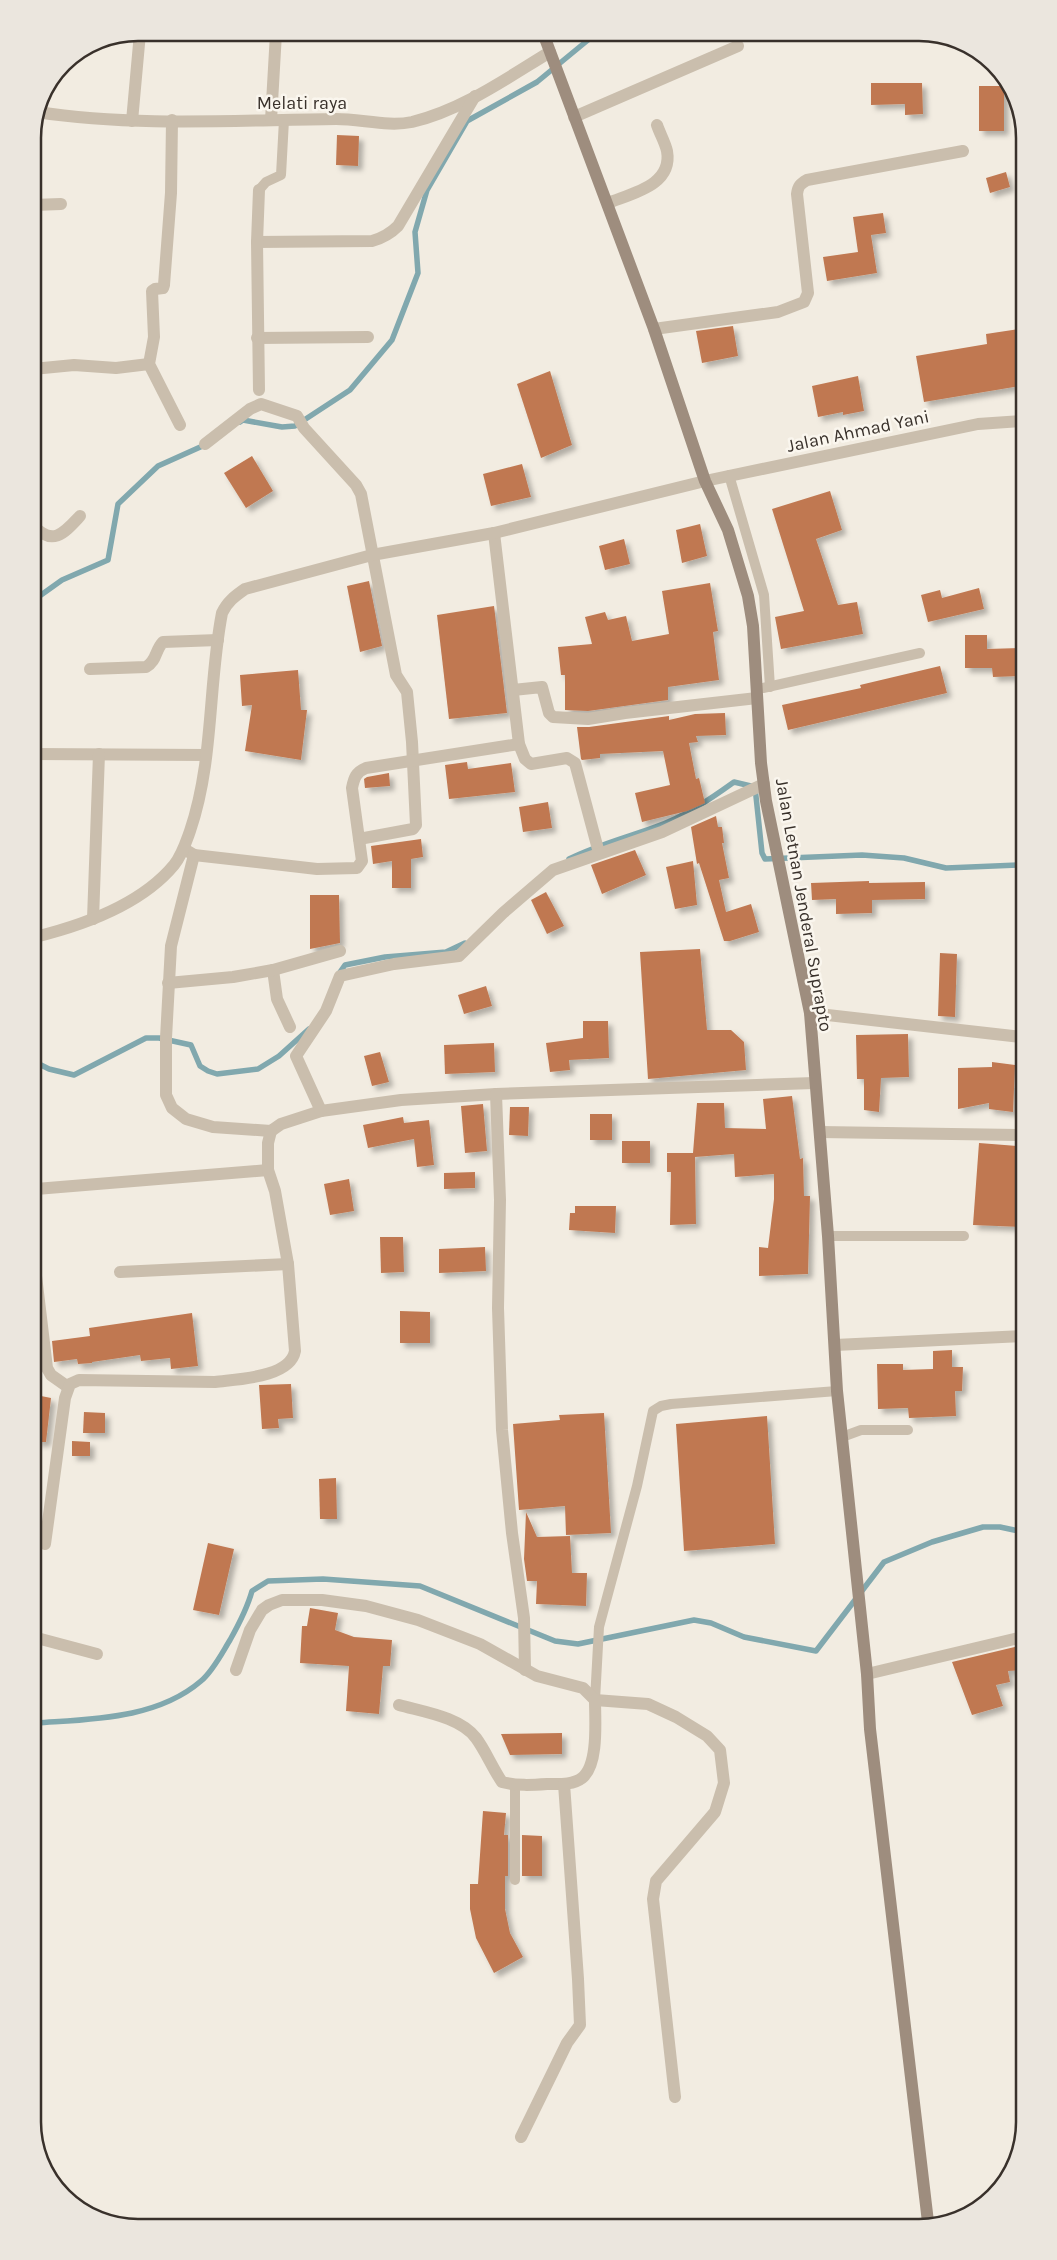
<svg xmlns="http://www.w3.org/2000/svg" width="1057" height="2260" font-family="Karla,sans-serif">
	<style>
		.lines { fill: none; stroke-linecap: round; stroke-linejoin: round }
		.stream { stroke: #81a8ae; stroke-width: 5.5 }
		.building { fill: #c07851; filter: url(#shadow) }
		.service { stroke: #cabead; stroke-width: 10 }
		.minor { stroke: #cabead; stroke-width: 12 }
		.tertiary { stroke: #cabead; stroke-width: 12 }
		.secondary { stroke: #9e8d7e; stroke-width: 12 }
		.labels { text-anchor: middle; dominant-baseline: central; stroke-width: 5; stroke-linejoin: round; paint-order: stroke }
		.street-label { font-size: 18px; fill: #39312b; stroke: #faf6ee }
		.rim { fill: none; stroke: #39312b; stroke-width: 2.5 }
	</style>
	<defs>
		<filter id="shadow"><feDropShadow dx="4.5" dy="4.5" stdDeviation="2.5" flood-color="#0004"/></filter>
	</defs>
	<rect width="100%" height="100%" fill="#f2ece1"/>
	<g class="lines">
		<g class="stream">
			<path d="M240,422L243,420L282,427L295,426L350,390L392,340L418,273L415,232L427,190L467,121L537,82L588,40L605,33"/>
			<path d="M34,600L62,580L108,560L118,504L158,466L207,444"/>
			<path d="M569,859C597,845 625,838 655,827C684,817 709,800 734,782L755,787L762,853L765,859L862,855L904,858L946,868L1021,865"/>
			<path d="M338,975L345,965L385,957L446,952L465,943"/>
			<path d="M35,1062L49,1069L74,1075L146,1038H159L191,1045L200,1066L208,1071L217,1074L258,1069L279,1056L309,1029"/>
			<path d="M37,1723C92,1719 157,1719 201,1681C213,1671 222,1653 230,1640C239,1624 247,1609 252,1591L268,1581L323,1579L420,1586L555,1641L578,1644L694,1620L711,1623L744,1637L816,1651L884,1562L932,1542L983,1527H1000L1023,1532"/>
		</g>
	</g>
	<g class="building">
		<path d="M871,83H922L923,114L905,115V104L871,105Z"/>
		<rect x="979" y="86" width="25" height="45"/>
		<path d="M337,135L359,136L358,166L336,165Z"/>
		<path d="M1006,172L1010,187L990,193L986,178Z"/>
		<path d="M883,213L886,233L871,235L877,273L827,281L823,257L858,252L853,217Z"/>
		<path d="M733,326L738,356L702,363L696,331Z"/>
		<path d="M1019,329L1020,386L924,402L916,356L987,344L986,334Z"/>
		<path d="M550,371L572,445L541,458L517,384Z"/>
		<path d="M858,376L864,411L843,415V412L818,417L812,386Z"/>
		<path d="M252,456L273,491L246,508L224,473Z"/>
		<path d="M522,464L531,497L491,506L483,474Z"/>
		<path d="M830,491L842,530L816,539L838,605L857,602L863,634L781,649L775,617L804,611L772,509Z"/>
		<path d="M700,524L707,556L682,563L676,530Z"/>
		<path d="M624,539L630,564L605,570L599,546Z"/>
		<path d="M369,581L382,646L360,652L347,586Z"/>
		<path d="M710,583L718,631L713,632L719,680L668,687V700L588,711L565,710V675H561L558,647L592,644L585,617L605,612L608,620L626,616L632,641L669,634L662,591Z"/>
		<path d="M979,588L984,609L928,622L921,595L940,590L942,598Z"/>
		<path d="M494,606L507,713L449,719L437,615Z"/>
		<path d="M965,635H987V649L1020,648V676L993,677L992,668H965Z"/>
		<path d="M940,666L947,693L788,730L782,705L861,688L860,685Z"/>
		<path d="M298,670L301,710H307L301,760L245,751L252,705L242,706L240,675Z"/>
		<path d="M725,713L726,735L696,736L698,742L689,743L696,779L699,778L705,803L687,811L642,822L635,793L670,785L663,751L600,754V758L582,760L581,759L577,727H589L669,716V720L695,714Z"/>
		<path d="M467,762L468,769L511,763L515,792L449,799L445,765Z"/>
		<path d="M389,773L390,786L365,788L364,779L367,777Z"/>
		<path d="M548,802L552,828L523,832L519,807Z"/>
		<path d="M716,816L718,827H722L724,843H722L729,878L719,880L726,912L751,904L759,932L730,941H724L699,863L697,864L691,827Z"/>
		<path d="M421,839L423,857L411,859V888H392V861L373,864L371,846Z"/>
		<path d="M635,850L646,875L602,894L591,865Z"/>
		<path d="M693,861L697,905L675,909L666,867Z"/>
		<path d="M869,881V883L925,882V899L872,900V913L836,914V899L812,900L811,883Z"/>
		<path d="M546,892L564,926L547,934L531,900Z"/>
		<path d="M310,895H339L340,943L310,949Z"/>
		<path d="M700,949L707,1030H731L744,1042L746,1070L648,1079L640,952Z"/>
		<path d="M940,953L957,954L955,1017L938,1016Z"/>
		<path d="M486,986L492,1006L464,1014L458,995Z"/>
		<path d="M583,1021H608L609,1058L569,1060L570,1070L550,1072L546,1043L583,1038Z"/>
		<path d="M908,1034L909,1077L881,1078L879,1112L864,1110V1079H857L856,1035Z"/>
		<path d="M494,1043L495,1072L445,1074L444,1045Z"/>
		<path d="M380,1052L389,1082L372,1086L364,1056Z"/>
		<path d="M992,1062L1015,1065L1013,1112L989,1109V1103L958,1109V1068L992,1067Z"/>
		<path d="M792,1096L800,1159L803,1158L804,1196H810L808,1274L759,1276V1247L768,1248L774,1199V1174L735,1177L734,1154L695,1157L696,1224L670,1225L671,1172H667V1153H693L697,1103H724L725,1128L766,1129L763,1099Z"/>
		<path d="M483,1104L487,1151L465,1153L461,1106Z"/>
		<path d="M510,1107H529L528,1136L509,1135Z"/>
		<rect x="590" y="1114" width="22" height="26"/>
		<path d="M403,1117L404,1123L429,1120L434,1165L417,1167L414,1139L368,1148L363,1125Z"/>
		<rect x="622" y="1141" width="28" height="22"/>
		<path d="M979,1143L1017,1146L1015,1178H1022V1227L973,1225Z"/>
		<path d="M475,1172V1188L444,1189V1173Z"/>
		<path d="M349,1179L354,1211L330,1215L324,1184Z"/>
		<path d="M575,1206H616L615,1233L569,1230L570,1213H575Z"/>
		<path d="M380,1237H403L404,1272L381,1273Z"/>
		<path d="M485,1247L486,1271L439,1273V1249Z"/>
		<path d="M400,1311L430,1312V1343H400Z"/>
		<path d="M192,1313L198,1366L171,1369L170,1358L141,1361L140,1355L92,1362V1363L78,1364L77,1359L54,1362L52,1341L90,1336L89,1328Z"/>
		<path d="M952,1350V1367H963L962,1391H955L956,1416L909,1418L908,1408L878,1409L877,1364H903V1370L933,1369V1351Z"/>
		<path d="M291,1384L293,1418L278,1419L279,1428L262,1429L259,1385Z"/>
		<path d="M36,1395L51,1398L46,1442H36Z"/>
		<path d="M84,1412L105,1413V1433H83Z"/>
		<path d="M604,1413L611,1533L566,1535L565,1506L519,1510L513,1424L560,1420L559,1415Z"/>
		<path d="M767,1416L775,1544L684,1551L676,1424Z"/>
		<path d="M72,1441L90,1442V1456H72Z"/>
		<path d="M336,1478L337,1519H320L319,1479Z"/>
		<path d="M526,1512L537,1537L570,1536L572,1573H587L586,1606L536,1604L537,1581H527L524,1559Z"/>
		<path d="M208,1543L234,1549L219,1615L193,1610Z"/>
		<path d="M310,1608L338,1613L335,1630L354,1637L392,1640L390,1666H383L379,1714L346,1711L349,1666L300,1663L302,1626H307Z"/>
		<path d="M1023,1645V1670L1008,1671L1010,1682L996,1685L1003,1706L972,1715L952,1662Z"/>
		<path d="M562,1733V1754L510,1755L501,1734Z"/>
		<path d="M483,1811L506,1813L504,1835H508V1876H505V1909L510,1933L523,1957L494,1973L476,1938L470,1909V1884H478Z"/>
		<path d="M522,1835L542,1836V1876H522Z"/>
	</g>
	<g class="lines">
		<g class="service">
			<path d="M259,190L266,182L281,175L284,120"/>
			<path d="M729,475L764,595L770,687"/>
			<path d="M763,688L920,653"/>
			<path d="M828,1236H964"/>
			<path d="M842,1437L861,1430H908"/>
			<path d="M595,1700L599,1627L637,1486L653,1411L661,1406L671,1404L837,1391"/>
			<path d="M515,1785V1880"/>
		</g>
		<g class="minor">
			<path d="M37,112C136,127 237,120 336,119C361,119 388,127 412,122C462,110 507,78 550,52"/>
			<path d="M574,117L738,46"/>
			<path d="M172,120L171,193L164,285L163,288L155,289L152,291L154,337L149,364L180,425"/>
			<path d="M271,120L276,33"/>
			<path d="M132,121L140,33"/>
			<path d="M608,203C633,193 673,185 667,151C665,142 660,134 657,125"/>
			<path d="M33,205L61,204"/>
			<path d="M257,242L372,241C383,238 390,234 398,226L475,96"/>
			<path d="M654,329L778,312L804,302L808,293L797,194C798,186 800,184 807,180L963,151"/>
			<path d="M257,338L368,337"/>
			<path d="M33,369L74,365L116,368L149,364"/>
			<path d="M259,390L257,242L259,190"/>
			<path d="M205,444L250,409L261,404L297,416L304,428L356,485L361,494L396,675L407,692L412,742L416,825L413,829L359,839"/>
			<path d="M34,526C53,547 65,532 80,516"/>
			<path d="M494,533L519,744L525,759L531,764L567,758L575,763L599,853"/>
			<path d="M90,669L146,667C157,661 155,650 163,642L218,640"/>
			<path d="M513,690L542,687L549,713L553,717L588,719L625,713L757,698"/>
			<path d="M34,754L206,755"/>
			<path d="M184,849L194,855L171,946L166,1038V1095L172,1108L186,1119L213,1127L271,1131L281,1124L321,1111L401,1100L496,1094L814,1083"/>
			<path d="M194,855L317,869L357,868L362,861L352,788C354,778 356,772 366,768L519,744"/>
			<path d="M93,919L99,754"/>
			<path d="M273,970L277,999L290,1027"/>
			<path d="M168,983L233,977L273,970L340,951"/>
			<path d="M810,1013L1021,1037"/>
			<path d="M496,1094L500,1200L498,1308L502,1430L512,1533L524,1618L525,1670"/>
			<path d="M321,1111L296,1056L326,1011L340,976L394,964L459,956L503,913L553,870L662,832L764,784"/>
			<path d="M820,1132L1022,1135"/>
			<path d="M36,1189L268,1170"/>
			<path d="M120,1272L288,1264"/>
			<path d="M36,1276L47,1368L51,1375L68,1387"/>
			<path d="M45,1544L65,1398L70,1384L79,1380L215,1382C237,1379 290,1378 295,1351L288,1264L275,1191L268,1170V1143L271,1131"/>
			<path d="M37,1638L97,1654"/>
			<path d="M236,1670L250,1630L262,1610L269,1605L282,1600H322L366,1606L418,1620L480,1644L537,1676L583,1688L595,1700L648,1704L676,1717L707,1736L720,1750L724,1783L715,1812L656,1881L653,1899L675,2097"/>
			<path d="M867,1674L1023,1637"/>
			<path d="M399,1705C424,1712 460,1717 476,1738C485,1750 493,1769 502,1782C517,1786 532,1785 548,1784C559,1784 573,1785 582,1778C599,1765 595,1719 595,1700"/>
			<path d="M521,2137L567,2043L580,2025L578,1979L564,1784"/>
		</g>
		<g class="tertiary">
			<path d="M35,937C84,925 141,905 174,865C182,855 186,842 190,831C214,761 208,685 222,613C227,602 235,596 245,589L372,555L494,533L705,481L978,424L1020,421"/>
			<path d="M835,1345L1022,1336"/>
		</g>
		<path class="secondary" d="M543,33L654,329L705,481L728,530L748,596L753,626L761,763L766,801L810,1013L828,1236L837,1391L867,1674L870,1729L928,2222"/>
	</g>
	<g class="labels">
		<g class="street-label">
			<text x="302" y="103">Melati raya</text>
			<text transform="translate(858 431) rotate(-12)">Jalan Ahmad Yani</text>
			<text transform="translate(804 905) rotate(80)">Jalan Letnan Jenderal Suprapto</text>
		</g>
	</g>
	<path d="M0 0H1057V2260H0ZM138 41H919A97 97 0 0 1 1016 138V2122A97 97 0 0 1 919 2219H138A97 97 0 0 1 41 2122V138A97 97 0 0 1 138 41Z" fill="#ebe6de" fill-rule="evenodd"/>
	<path class="rim" d="M138 41H919A97 97 0 0 1 1016 138V2122A97 97 0 0 1 919 2219H138A97 97 0 0 1 41 2122V138A97 97 0 0 1 138 41Z"/>
</svg>
